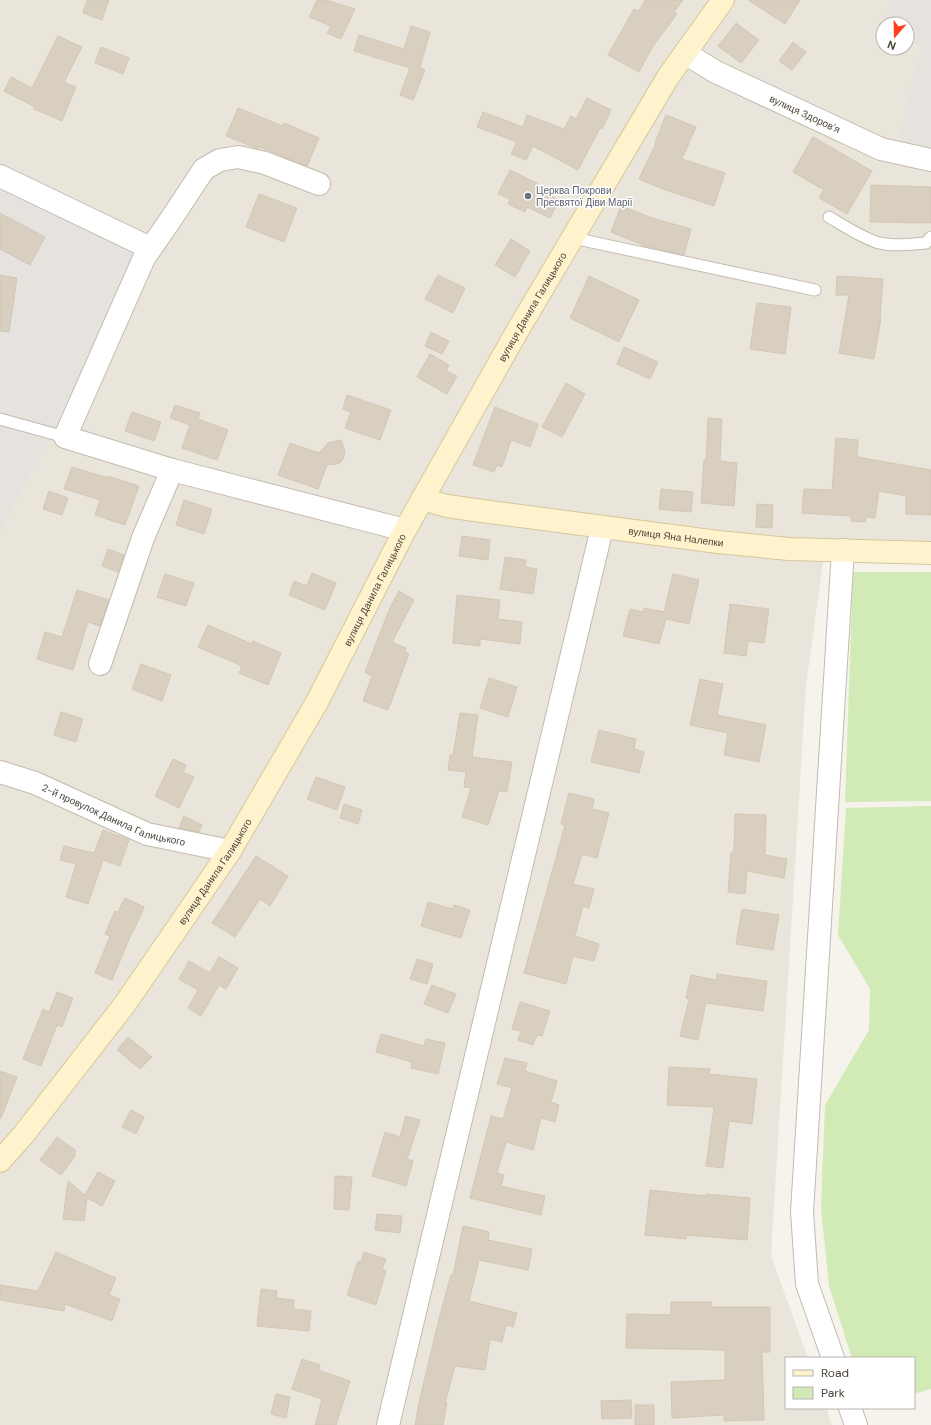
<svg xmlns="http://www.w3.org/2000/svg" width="931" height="1425" font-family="'DM Sans',sans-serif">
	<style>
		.residential { fill: #eae5da }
		.industrial { fill: #e6e2dd }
		.green { fill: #d2eab5 }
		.building { fill: #d8cfc1; stroke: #d3c7b4 }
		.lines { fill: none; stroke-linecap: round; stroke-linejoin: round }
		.lane-casing { stroke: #c2bbae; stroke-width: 13 }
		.street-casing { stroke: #c2bbae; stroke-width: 24 }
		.secondary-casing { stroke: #d6c79b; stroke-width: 24 }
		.lane { stroke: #fff; stroke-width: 11 }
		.street { stroke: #fff; stroke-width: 22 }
		.secondary { stroke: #fff3cd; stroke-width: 22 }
		.worship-dot { fill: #6b7280; stroke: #fff; stroke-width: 1.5 }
		.labels { text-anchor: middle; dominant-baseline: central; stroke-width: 3; stroke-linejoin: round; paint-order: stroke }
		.street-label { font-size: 10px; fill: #4b4439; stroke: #fff }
		.worship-label { font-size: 10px; fill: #5b616d; stroke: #fff; text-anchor: start }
	</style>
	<rect width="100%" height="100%" fill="#f6f3ec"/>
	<path class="residential" d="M0,0H889L882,24L883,25V48H907V39L920,47L900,139L931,147V541L826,540L806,686L771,1256L808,1358H786V1408H826L832,1425H0V534L47,444L63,436L139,257L0,190Z"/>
	<g class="industrial">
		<path d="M889,0H931V147L899,140L920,47L907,39V24H882Z"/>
		<path d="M0,190L139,256L63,436L47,444L0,534Z"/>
	</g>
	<g class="green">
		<path d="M853,572H931V801L845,802Z"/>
		<path d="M931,806V1389L914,1394V1358H852L829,1286L821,1208L825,1105L869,1030L870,989L838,935L846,808Z"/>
	</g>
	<g class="building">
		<path d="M87,0H109L102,20L83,13Z"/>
		<path d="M317,0H326L355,9L341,39L327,33L331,26L309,17Z"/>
		<path d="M645,0H683L674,12L677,14L653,46L639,72L608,55L634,9L639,11Z"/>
		<path d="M748,0H800L785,24Z"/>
		<path d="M736,23L759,40L741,63L718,46Z"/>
		<path d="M411,26L430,32L420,67L425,70L413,100L400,95L410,68L354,51L359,35L404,49Z"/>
		<path d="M58,36L82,47L64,82L76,87L62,121L34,109L35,107L4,91L11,77L32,88Z"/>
		<path d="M793,42L806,52L792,70L779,61Z"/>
		<path d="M101,47L129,58L123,74L95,63Z"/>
		<path d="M587,98L611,110L602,129L600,128L578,170L533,146L526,160L511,154L517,142L477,127L483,112L523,127L527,115L564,129L571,116L576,119Z"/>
		<path d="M238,108L283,126L284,123L319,138L307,166L260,147L258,149L226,136Z"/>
		<path d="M666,115L696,127L682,159L725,173L714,206L660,188L639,179L656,143H655Z"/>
		<path d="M813,137L872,171L847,214L819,198L824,190L793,172Z"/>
		<path d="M510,170L538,184L536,189L559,200L550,218L527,207L525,212L508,204L510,199L498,194Z"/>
		<path d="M871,185L931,187V223L870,222Z"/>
		<path d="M259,194L297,208L284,242L246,227Z"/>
		<path d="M621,206L652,218L691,229L684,255L645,246L611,232Z"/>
		<path d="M0,213L45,237L30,265L0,249Z"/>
		<path d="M511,239L530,251L515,277L495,265Z"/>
		<path d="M0,275L17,278L9,332L0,331Z"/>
		<path d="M438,275L465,288L453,313L425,299Z"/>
		<path d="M589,276L639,300L619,342L570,318Z"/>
		<path d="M837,276L883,279L880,318H881L874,359L839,353L849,295H836Z"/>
		<path d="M757,303L791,307L785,354L750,349Z"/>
		<path d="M431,332L449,341L442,354L425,346Z"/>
		<path d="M624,347L658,362L650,379L617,364Z"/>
		<path d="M430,354L449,365L446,371L457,376L447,394L417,377Z"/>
		<path d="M566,383L585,394L562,437L542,427Z"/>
		<path d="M347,395L391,410L380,440L345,428L351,412L343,409Z"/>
		<path d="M175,405L200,413L198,419L228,430L217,460L182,448L190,425L170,418Z"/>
		<path d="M495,407L538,424L530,447L511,440L502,467L497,465L494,472L473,465Z"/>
		<path d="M132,412L161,422L154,441L125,431Z"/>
		<path d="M708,418L722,419L720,461L737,463L734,506L701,503L704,460H706Z"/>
		<path d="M836,438L858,440L857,457L931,470V515L906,514V496L879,491L875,518L866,517L865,522L851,521V516L802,513L804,489L832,490Z"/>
		<path d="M341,440L345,452L344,457L341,462L337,464L327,465L318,489L278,475L290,443L319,453L328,443Z"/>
		<path d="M72,467L108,478V476L139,486L125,525L95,515L100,500L64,489Z"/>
		<path d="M661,489L693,492L691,512L659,509Z"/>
		<path d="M49,491L68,498L62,515L43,509Z"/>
		<path d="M184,500L212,509L204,534L176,525Z"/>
		<path d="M757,504L773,505L772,528L756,527Z"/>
		<path d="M462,536L490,540L488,560L459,556Z"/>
		<path d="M108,549L124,555L118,572L102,566Z"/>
		<path d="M505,557L526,560L525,567L537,569L533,594L500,589Z"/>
		<path d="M312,573L336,583L325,610L289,595L294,581L307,586Z"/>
		<path d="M165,574L194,583L186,606L157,597Z"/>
		<path d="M673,574L699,580L689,624L666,619L659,644L623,636L630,609L643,612L644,608L664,612Z"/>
		<path d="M77,590L109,600L100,626L88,622L73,670L37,659L45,632L62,637Z"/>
		<path d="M399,591L414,600L392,642L406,648L405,652L409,654L388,710L363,701L372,676L365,672L389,610Z"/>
		<path d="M457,595L500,600L498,619L522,622L520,644L480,639V646L453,643Z"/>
		<path d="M730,604L769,609L764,643L748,641L746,656L724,653Z"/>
		<path d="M208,625L252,644L253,641L281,653L268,685L239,673L242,666L198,647Z"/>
		<path d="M141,664L171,675L162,701L132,689Z"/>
		<path d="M489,678L517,687L508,717L480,708Z"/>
		<path d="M700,679L723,684L717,715L766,725L759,762L724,755L728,733L690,725Z"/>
		<path d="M61,712L83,719L76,742L54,735Z"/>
		<path d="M460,713L478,715L472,757L512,762L507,792L499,791L488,825L462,817L471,788L464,787L466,772L448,770L450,755H453Z"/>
		<path d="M599,730L636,739L634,749L644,752L639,773L591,762Z"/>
		<path d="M173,759L186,765L183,772L194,777L179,808L155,796Z"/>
		<path d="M316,777L345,787L337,810L307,799Z"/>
		<path d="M569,793L594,799L592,809L609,813L597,858L582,854L573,884L594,889L589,908L583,906L575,936L599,944L594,961L573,956L566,984L524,973L565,825L561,824Z"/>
		<path d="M344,804L362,810L358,824L340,818Z"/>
		<path d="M735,814L766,815L765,855L787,859L784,878L747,871L745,894L728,892L731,852H734Z"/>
		<path d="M184,816L202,825L199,832L179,828Z"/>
		<path d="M103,830L129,840L120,866L103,860L88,904L66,897L76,864L60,860L64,846L94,853Z"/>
		<path d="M256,856L288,876L270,906L260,899L235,937L212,923Z"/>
		<path d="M125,898L144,907L134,930H133L112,980L95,973L110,936L105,934L115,911L118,912Z"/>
		<path d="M428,902L453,909L454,905L470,910L461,938L421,926Z"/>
		<path d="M742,909L779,915L773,950L736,944Z"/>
		<path d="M219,957L238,968L226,989L219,985L201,1016L188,1008L198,990L179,979L189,961L210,973Z"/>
		<path d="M417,959L433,964L427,984L410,979Z"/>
		<path d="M717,974L767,981L763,1011L706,1003L698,1040L680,1036L689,999L686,998L691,975L716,980Z"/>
		<path d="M432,985L456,994L448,1013L424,1004Z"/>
		<path d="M57,992L73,998L62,1027L57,1025L41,1066L23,1059L43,1009L49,1012Z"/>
		<path d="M520,1002L550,1011L542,1036L537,1035L533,1045L518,1040L521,1031L512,1029Z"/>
		<path d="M381,1034L424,1046L426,1039L445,1043L438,1074L411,1068L412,1062L376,1052Z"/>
		<path d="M128,1037L152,1057L140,1069L117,1050Z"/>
		<path d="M505,1058L527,1063L525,1071L557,1081L551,1102L559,1105L555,1122L541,1118L533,1150L506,1142L497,1173L504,1175L501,1186L545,1196L541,1215L470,1198L491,1116L503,1119L512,1088L497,1084Z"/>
		<path d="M669,1067L710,1069L709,1074L757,1079L752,1124L729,1121L723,1168L706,1166L714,1107L667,1105Z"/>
		<path d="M0,1071L17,1077L1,1118H0Z"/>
		<path d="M131,1110L144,1117L136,1134L122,1127Z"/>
		<path d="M406,1116L420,1120L407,1159L413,1161L406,1186L372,1176L385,1132L400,1137Z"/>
		<path d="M57,1137L75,1150V1156L61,1175L40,1160Z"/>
		<path d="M98,1172L115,1181L102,1206L87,1198L84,1221L63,1219L68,1181L85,1195Z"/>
		<path d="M335,1176L352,1177L349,1210L334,1209Z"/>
		<path d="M650,1190L706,1196V1194L750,1198L747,1240L687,1235L686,1239L645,1235Z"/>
		<path d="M377,1214L402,1216L400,1233L375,1230Z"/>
		<path d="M463,1226L489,1232L488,1240L532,1249L528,1270L479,1260L469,1301L517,1313L513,1327L506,1325L502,1342L490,1339L485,1370L455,1366L445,1403H447L443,1425H415L420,1398L440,1315L451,1275H453Z"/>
		<path d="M56,1252L116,1278L109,1295L120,1299L112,1321L65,1304L64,1311L0,1300V1285L38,1291Z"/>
		<path d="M364,1252L386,1259L382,1269L386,1271L376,1305L347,1295L358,1261L361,1262Z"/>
		<path d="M261,1289L277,1291L276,1298L294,1300L293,1309L311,1311L309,1331L257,1326Z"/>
		<path d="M671,1302H711V1307H770V1352H762L764,1420L724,1421V1415L672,1418L671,1382L725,1380V1350L626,1348L627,1314L671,1315Z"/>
		<path d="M302,1359L320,1365L318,1370L350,1381L336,1425H315L322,1399L292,1389Z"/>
		<path d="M276,1394L290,1397L286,1418L271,1414Z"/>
		<path d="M631,1400L632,1418L602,1419L601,1401Z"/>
		<rect x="635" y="1405" width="19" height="20"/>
	</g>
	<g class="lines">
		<g class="lane-casing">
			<g id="lane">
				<path d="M829,217C844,226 859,236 876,242C891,247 910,244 926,243L931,237"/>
				<path d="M573,238L815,290"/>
				<path d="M0,419L65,437"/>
			</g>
		</g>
		<g class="street-casing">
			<g id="street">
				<path d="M685,53L716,72L881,149L931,160"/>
				<path d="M0,176L150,248"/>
				<path d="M319,184L265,163L238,157L220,160L204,169L169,222L144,258L65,437L172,470L405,530"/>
				<path d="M100,664L143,538L172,470"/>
				<path id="s1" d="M0,772L35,783L147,834L230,851"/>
				<path d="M833,1358L807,1284L802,1212L843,550"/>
				<path d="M850,1408L856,1425"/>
				<path d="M388,1425L602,528"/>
			</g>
		</g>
		<g class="secondary-casing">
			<g id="secondary">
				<path id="s2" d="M422,499L447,506L482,511L718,542L789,549L931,553"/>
				<path id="s3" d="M0,1161L24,1134L125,1004L230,851L317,702L405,530L519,328L668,77L723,0"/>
			</g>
		</g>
		<use href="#lane" class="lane"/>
		<use href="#street" class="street"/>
		<use href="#secondary" class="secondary"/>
	</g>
	<circle class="worship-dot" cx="528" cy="196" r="4"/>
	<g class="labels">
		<g class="street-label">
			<text transform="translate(805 114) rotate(25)">вулиця Здоровʼя</text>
			<text stroke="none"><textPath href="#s3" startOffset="1009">вулиця Данила Галицького</textPath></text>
			<text stroke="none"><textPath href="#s2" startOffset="257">вулиця Яна Налепки</textPath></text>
			<text stroke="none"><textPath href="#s3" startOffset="685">вулиця Данила Галицького</textPath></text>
			<text stroke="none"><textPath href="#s1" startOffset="122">2-й провулок Данила Галицького</textPath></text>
			<text stroke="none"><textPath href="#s3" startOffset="361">вулиця Данила Галицького</textPath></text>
		</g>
		<g class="worship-label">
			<text x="536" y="190">Церква Покрови<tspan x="536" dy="12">Пресвятої Діви Марії</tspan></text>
		</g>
	</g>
	<rect x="785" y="1357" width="130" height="52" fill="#ffffff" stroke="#b7b4b0"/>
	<rect x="793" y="1370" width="20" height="6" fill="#fff3cd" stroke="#b7b4b0"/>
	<text x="821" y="1377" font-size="12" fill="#4b4439">Road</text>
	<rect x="793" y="1387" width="20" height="12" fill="#d2eab5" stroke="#b7b4b0"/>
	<text x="821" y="1397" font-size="12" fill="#4b4439">Park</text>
	<g transform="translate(895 36) rotate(200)"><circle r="19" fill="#ffffff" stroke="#b7b4b0"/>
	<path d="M0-3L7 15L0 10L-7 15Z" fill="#fc3f1d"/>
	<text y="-6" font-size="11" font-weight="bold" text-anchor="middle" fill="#4b4439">N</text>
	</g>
</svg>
